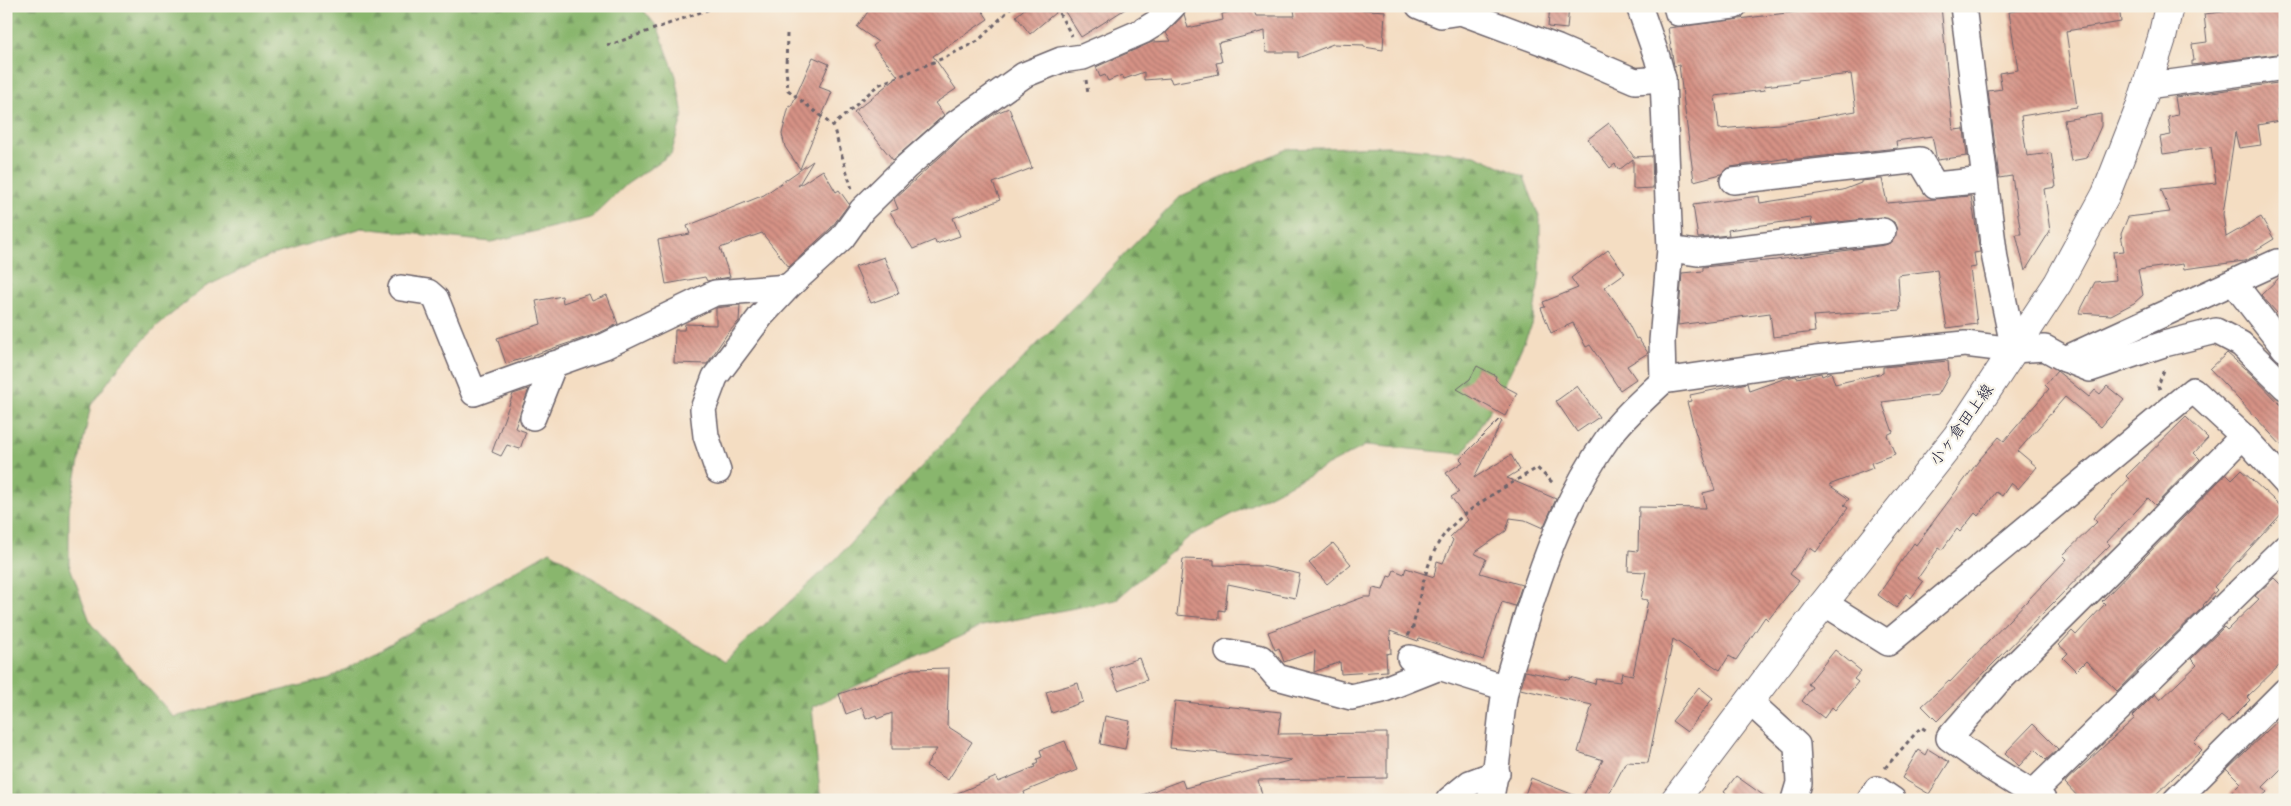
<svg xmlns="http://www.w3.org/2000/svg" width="2291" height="806" font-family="Kalam,'Klee One',sans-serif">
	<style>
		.forest { fill: url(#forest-firs); stroke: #566c54 }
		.building { fill: url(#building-back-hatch); fill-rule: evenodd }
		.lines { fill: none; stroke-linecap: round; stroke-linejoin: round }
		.minor-casing { stroke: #6c636a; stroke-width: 28 }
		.major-casing { stroke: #6c636a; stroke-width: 30 }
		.path { stroke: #6c636a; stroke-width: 3; stroke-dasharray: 4 4; stroke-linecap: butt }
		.minor { stroke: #fff; stroke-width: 25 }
		.major { stroke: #fff; stroke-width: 28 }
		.labels { text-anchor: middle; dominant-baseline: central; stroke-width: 4.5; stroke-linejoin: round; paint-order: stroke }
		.street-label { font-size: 16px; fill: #22223b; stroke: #f7f3e8 }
	</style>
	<defs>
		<pattern id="forest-firs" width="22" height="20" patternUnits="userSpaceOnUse" patternTransform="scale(1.25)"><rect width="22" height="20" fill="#89b66d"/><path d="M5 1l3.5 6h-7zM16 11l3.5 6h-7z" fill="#70945b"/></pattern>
		<pattern id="building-back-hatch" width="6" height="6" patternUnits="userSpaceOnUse" patternTransform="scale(1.25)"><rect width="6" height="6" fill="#d69285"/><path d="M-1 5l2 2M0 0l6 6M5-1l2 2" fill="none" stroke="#ad776e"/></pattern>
	</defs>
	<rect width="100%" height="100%" fill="#f7f3e8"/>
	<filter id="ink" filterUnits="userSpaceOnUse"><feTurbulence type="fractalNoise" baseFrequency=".02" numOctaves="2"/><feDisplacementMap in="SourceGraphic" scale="10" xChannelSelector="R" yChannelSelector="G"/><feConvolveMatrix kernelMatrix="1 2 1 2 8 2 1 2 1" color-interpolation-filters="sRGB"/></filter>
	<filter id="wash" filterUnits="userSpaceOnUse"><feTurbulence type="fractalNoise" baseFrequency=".0096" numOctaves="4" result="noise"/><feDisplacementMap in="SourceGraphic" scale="20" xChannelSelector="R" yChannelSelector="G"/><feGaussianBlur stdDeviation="1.12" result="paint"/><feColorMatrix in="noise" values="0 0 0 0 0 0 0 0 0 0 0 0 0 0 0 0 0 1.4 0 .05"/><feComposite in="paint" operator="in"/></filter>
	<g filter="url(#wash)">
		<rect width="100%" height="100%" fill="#f4ddc2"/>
		<path class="forest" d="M6,6H640L658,28L676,76L683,115L671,154L627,184L591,218L491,242L362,228L269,256L205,287L158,325L119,367L91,405L69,509V564L91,624L174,717L331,678L550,551L724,662L836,559L983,400L1181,196L1287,149L1389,146L1475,155L1524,177L1540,219V274L1532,325L1501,392L1463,454L1367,445L1190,536L1116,600L982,626L812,707L820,793L825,800H6Z"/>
		<g id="blocks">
			<g class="building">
				<path d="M872,6H979L988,19L933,56L956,89L935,103L944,115L893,160L854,112L898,76L873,46L878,42L857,27Z"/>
				<path d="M1028,6H1130L1081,37L1062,7L1030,34L1016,16Z"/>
				<path d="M1252,6L1256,16H1295L1294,10L1331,6H1354V9L1385,11L1383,50L1364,47V45L1333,44L1298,58V52H1266L1265,31L1218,43L1222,62L1216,63L1219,74L1172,83L1170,78L1144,80V72L1124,79L1122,75L1108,81L1105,75L1100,77L1096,67L1152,42L1171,41L1166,33L1184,14L1188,28L1223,20L1222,14Z"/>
				<path d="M1550,6H1569L1567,29L1548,27Z"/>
				<path d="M1842,6H1941L1953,130L1964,129L1967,156L1937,160L1932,136L1896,141L1897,148L1788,160V158L1731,167L1721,174L1694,181L1679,65L1674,66L1668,28ZM1851,74L1856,111L1779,124L1719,129L1715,96L1765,90L1764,86L1798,82V80Z"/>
				<path d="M2046,6H2119L2121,22L2066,31L2077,107L2021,116L2027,156L2051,153L2056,187L2044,189L2050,231L2025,271L2016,234H2021L2012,176L1999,178L1988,91L2002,89L1999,73L2018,70L2009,12Z"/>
				<path d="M2259,6H2281L2285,31V53L2192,65V61H2194L2192,44L2207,42L2204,14L2259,8Z"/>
				<path d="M813,57L829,64L819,87L832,92L800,169L785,147L782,134L789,106L791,107Z"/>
				<path d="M2285,82V108L2277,109L2279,121L2258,125L2261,145L2239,148L2235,132L2223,214L2226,237L2261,217L2274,239L2256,250L2258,255L2244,261L2184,269L2183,264L2138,270L2143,295L2134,303L2111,315L2079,313L2095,282L2116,280L2113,252L2124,251L2121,234L2128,217L2170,212L2161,189L2216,183L2211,147L2163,154L2160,137L2171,135L2168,117L2178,115L2175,97Z"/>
				<path d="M1009,108L1032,168L993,183L1000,200L953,218L960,236L936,244L935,240L913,249L890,212L898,209L894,199L964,135L996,113Z"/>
				<path d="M2101,114V126L2087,158L2071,161L2064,120Z"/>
				<path d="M1609,123L1634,157L1652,156L1653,188L1633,189V159L1619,170L1615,164L1610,168L1588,139Z"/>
				<path d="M813,161L798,186L823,170L836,192L839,190L849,204L831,228L789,267L762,233L720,248L730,277L707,281L705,277L666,284L658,240L690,234L687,226L764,195Z"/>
				<path d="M1882,179L1887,203L1971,196L1980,252L1974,253L1976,267L1970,268L1977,324L1947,328L1937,270L1898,275L1900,310L1813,316L1815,332L1773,337L1770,313L1678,325L1682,273L1703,271V267L1776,260L1885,245L1892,242L1897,230L1894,222L1882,217L1812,225L1811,218L1728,230L1729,235L1698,238L1693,205L1759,196L1760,203L1843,190L1861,183V181Z"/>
				<path d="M1608,250L1625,273L1605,287L1622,311L1636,339L1638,338L1648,353L1627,366L1636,379L1620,390L1590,345L1586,347L1573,323L1551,333L1541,308L1545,307L1543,302L1578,288L1571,278Z"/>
				<path d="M884,257L899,293L871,303L855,267Z"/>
				<path d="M2281,276H2285V322L2261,295Z"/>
				<path d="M589,294L592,301L607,295L618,324L599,333L506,364L497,338L541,324L536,301L562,296L563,303Z"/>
				<path d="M740,305L739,321L727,334L707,364L674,363L675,330H684L685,324L716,325V308Z"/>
				<path d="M2227,353L2252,375L2285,409V449L2210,369Z"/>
				<path d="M1948,361L1949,376L1938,395L1882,402L1893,432L1887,435L1895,454L1871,463L1873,468L1829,485L1849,499L1844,505L1848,508L1816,552L1809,547L1790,574L1799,581L1768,620L1765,617L1736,660L1729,656L1720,670L1673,639L1648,763L1626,762L1606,800H1595L1584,794L1603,760L1578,752L1592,705L1520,689L1522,684L1525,671L1569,680L1570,677L1595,684L1596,679L1620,682L1622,673L1633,675L1648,600L1641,599L1646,572L1628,571L1629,550L1638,551L1639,507L1706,508L1703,493L1715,490L1695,431L1687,402L1691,401L1690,395L1747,383L1749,391L1786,378L1796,376L1797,378L1821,373L1822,376L1831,372L1835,384L1883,373V367Z"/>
				<path d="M1477,366L1496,376L1495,379L1500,384L1517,393L1505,416L1457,389L1470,379Z"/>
				<path d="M2057,371L2089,397L2095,390L2100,394L2107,386L2124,400L2101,427L2065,397L2018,451L2037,467L2018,489L2011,483L2002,496L1996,492L1978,516L1975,513L1960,532L1957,529L1942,550L1939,548L1918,578L1923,582L1911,598L1906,594L1896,608L1878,595L1914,543L1916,545L1980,459L1999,437L2004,441L2049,389L2045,385Z"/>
				<path d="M1577,386L1599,417L1577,432L1556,401Z"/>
				<path d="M529,389L515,428L526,432L520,449L507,445L501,456L492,452L513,394Z"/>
				<path d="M2186,417L2208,438L2194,453L2200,459L2155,505L2148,498L2107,542L2110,545L1937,721L1922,706L1949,681L1950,682L2067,559L2063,555L2097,522L2093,518L2129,479L2126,476Z"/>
				<path d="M1500,419L1502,421L1474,478L1511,455L1520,470L1507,478L1556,499L1543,528L1525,520L1510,518L1506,531L1474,553L1486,559L1480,573L1522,585L1515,606L1502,602L1483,660L1419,638L1418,641L1390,631L1391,653L1386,654L1387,671L1341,674L1340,662L1314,672L1315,651L1284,662L1279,648L1275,650L1268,632L1364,597H1371L1373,588L1383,590L1388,576L1391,577L1394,570L1404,574L1406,568L1434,577L1437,561L1443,563L1453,540L1450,537L1468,520L1451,497L1459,492L1446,473L1463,462L1460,459Z"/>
				<path d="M2241,470L2285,510L2214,587L2217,590L2203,605L2204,606L2161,648L2160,647L2117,691L2086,661L2076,671L2063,658L2068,653L2059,645L2072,631L2076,635L2105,604L2102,601L2221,479L2227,474L2232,479Z"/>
				<path d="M1333,543L1351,564L1327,584L1309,563Z"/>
				<path d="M1183,559L1214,560V565L1262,566L1300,574L1295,598L1228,584L1225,611L1219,610V619L1177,615Z"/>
				<path d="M2274,578L2285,589V660L2247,697L2250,700L2228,722L2221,716L2194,742L2202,750L2150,800H2081L2065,783L2067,780L2135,718L2133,716L2155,694L2160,700L2197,665L2191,659L2224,627L2227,630L2259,599L2255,596Z"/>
				<path d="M1835,650L1861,671L1854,679L1858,682L1835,710L1832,707L1824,718L1802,701L1812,687L1808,684Z"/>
				<path d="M1139,658L1147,680L1118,690L1110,668Z"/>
				<path d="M949,668L947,726L972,742L948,780L926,766L937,749H892V713L877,719L876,715L866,719L862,708L846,714L839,694L912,669Z"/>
				<path d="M1078,683L1083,702L1052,713L1046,692Z"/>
				<path d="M1699,687L1713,698L1687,732L1672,721Z"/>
				<path d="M1175,701L1281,712L1278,734L1387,733V778L1258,780L1262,795L1242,800H1135V798L1182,780L1185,788L1292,760L1170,748Z"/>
				<path d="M2285,714V765L2263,787L2267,792L2258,800H2224L2241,783L2227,769Z"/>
				<path d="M1105,716L1130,721L1125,749L1100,744Z"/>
				<path d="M2033,724L2058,749L2046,760L2035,749L2019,766L2005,753Z"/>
				<path d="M1065,741L1077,770L1033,788L1024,792L1025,795L1013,800H941L996,777L998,782L1035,767L1034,765L1038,763L1037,759L1042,757L1040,750Z"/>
				<path d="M1928,749L1949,762L1929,794L1902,778L1918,750L1925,755Z"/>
				<path d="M1736,776L1770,800H1735L1724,792Z"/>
				<path d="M1531,778L1584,799V800H1523Z"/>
			</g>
		</g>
	</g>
	<g filter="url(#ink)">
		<use href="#blocks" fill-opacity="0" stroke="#6c636a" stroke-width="1"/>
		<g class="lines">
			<g class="minor-casing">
				<g id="minor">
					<path d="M1419,6L1441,15L1461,12L1558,48L1635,81L1663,79"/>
					<path d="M1676,6L1678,13L1734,6"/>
					<path d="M1963,6L1995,259L2014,350"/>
					<path d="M2147,86L2285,67"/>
					<path d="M1733,181L1920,160L1935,185L1985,180"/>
					<path d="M1670,249L1697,253L1883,231"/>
					<path d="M2233,282L2285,349"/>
					<path d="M401,288L428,292L436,299L474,393L605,346L715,293L788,287"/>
					<path d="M2065,359L2090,369L2164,344L2216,331L2241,344L2285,387"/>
					<path d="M1663,381L1815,359L1965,344L2014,350L2045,348L2065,359L2277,262H2285"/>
					<path d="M533,417L554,364"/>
					<path d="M718,471L706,436L703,409L715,377L761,316L788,287L842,238L862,210L906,167L955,124L1024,75L1061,60L1083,57L1143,31L1156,23L1173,6"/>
					<path d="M1824,603L1888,643L2193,390L2243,436L2285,482"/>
					<path d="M1228,652L1261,658L1277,677L1351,697L1382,690L1440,667"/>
					<path d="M1410,658L1506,688"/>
					<path d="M1749,701L1797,745L1799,783L1794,800"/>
					<path d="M2034,792L2285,547"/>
					<path d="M1449,800L1470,783L1497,773"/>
					<path d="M1490,800C1500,763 1498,724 1506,687C1510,669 1517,650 1522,632C1542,564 1566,497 1608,438C1623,417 1644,399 1663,381L1662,341L1670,249L1663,79L1657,57L1639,6"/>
					<path d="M1870,800L1877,789L1893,800"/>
					<path d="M2043,800L1988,766L1949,738L1996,684L2128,553L2243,436"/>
					<path d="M2176,800L2285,691"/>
				</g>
			</g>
			<g class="major-casing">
				<path id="major" d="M1675,800L1824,603L1957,436L2058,283L2106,194L2140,107L2162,38L2169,6"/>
			</g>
			<g class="path">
				<path d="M1055,6L1072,36"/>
				<path d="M787,34L786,69L788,90L833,126"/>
				<path d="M607,46L718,6"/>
				<path d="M1086,80L1088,94"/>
				<path d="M852,189L833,126L878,85L946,57L978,41L1013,6"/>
				<path d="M2160,389L2158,386L2165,367"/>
				<path d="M1408,636L1413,627C1419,599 1425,567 1439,542C1458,511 1506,487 1537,468L1554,484"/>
				<path d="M1885,768L1921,727L1927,731"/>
			</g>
			<use href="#minor" class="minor"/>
			<use href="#major" class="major"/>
		</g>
	</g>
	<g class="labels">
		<g class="street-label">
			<text transform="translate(1962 425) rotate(-54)">小ヶ倉田上線</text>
		</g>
	</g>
	<rect width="2291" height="806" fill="none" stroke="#f7f3e8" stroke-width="25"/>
</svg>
